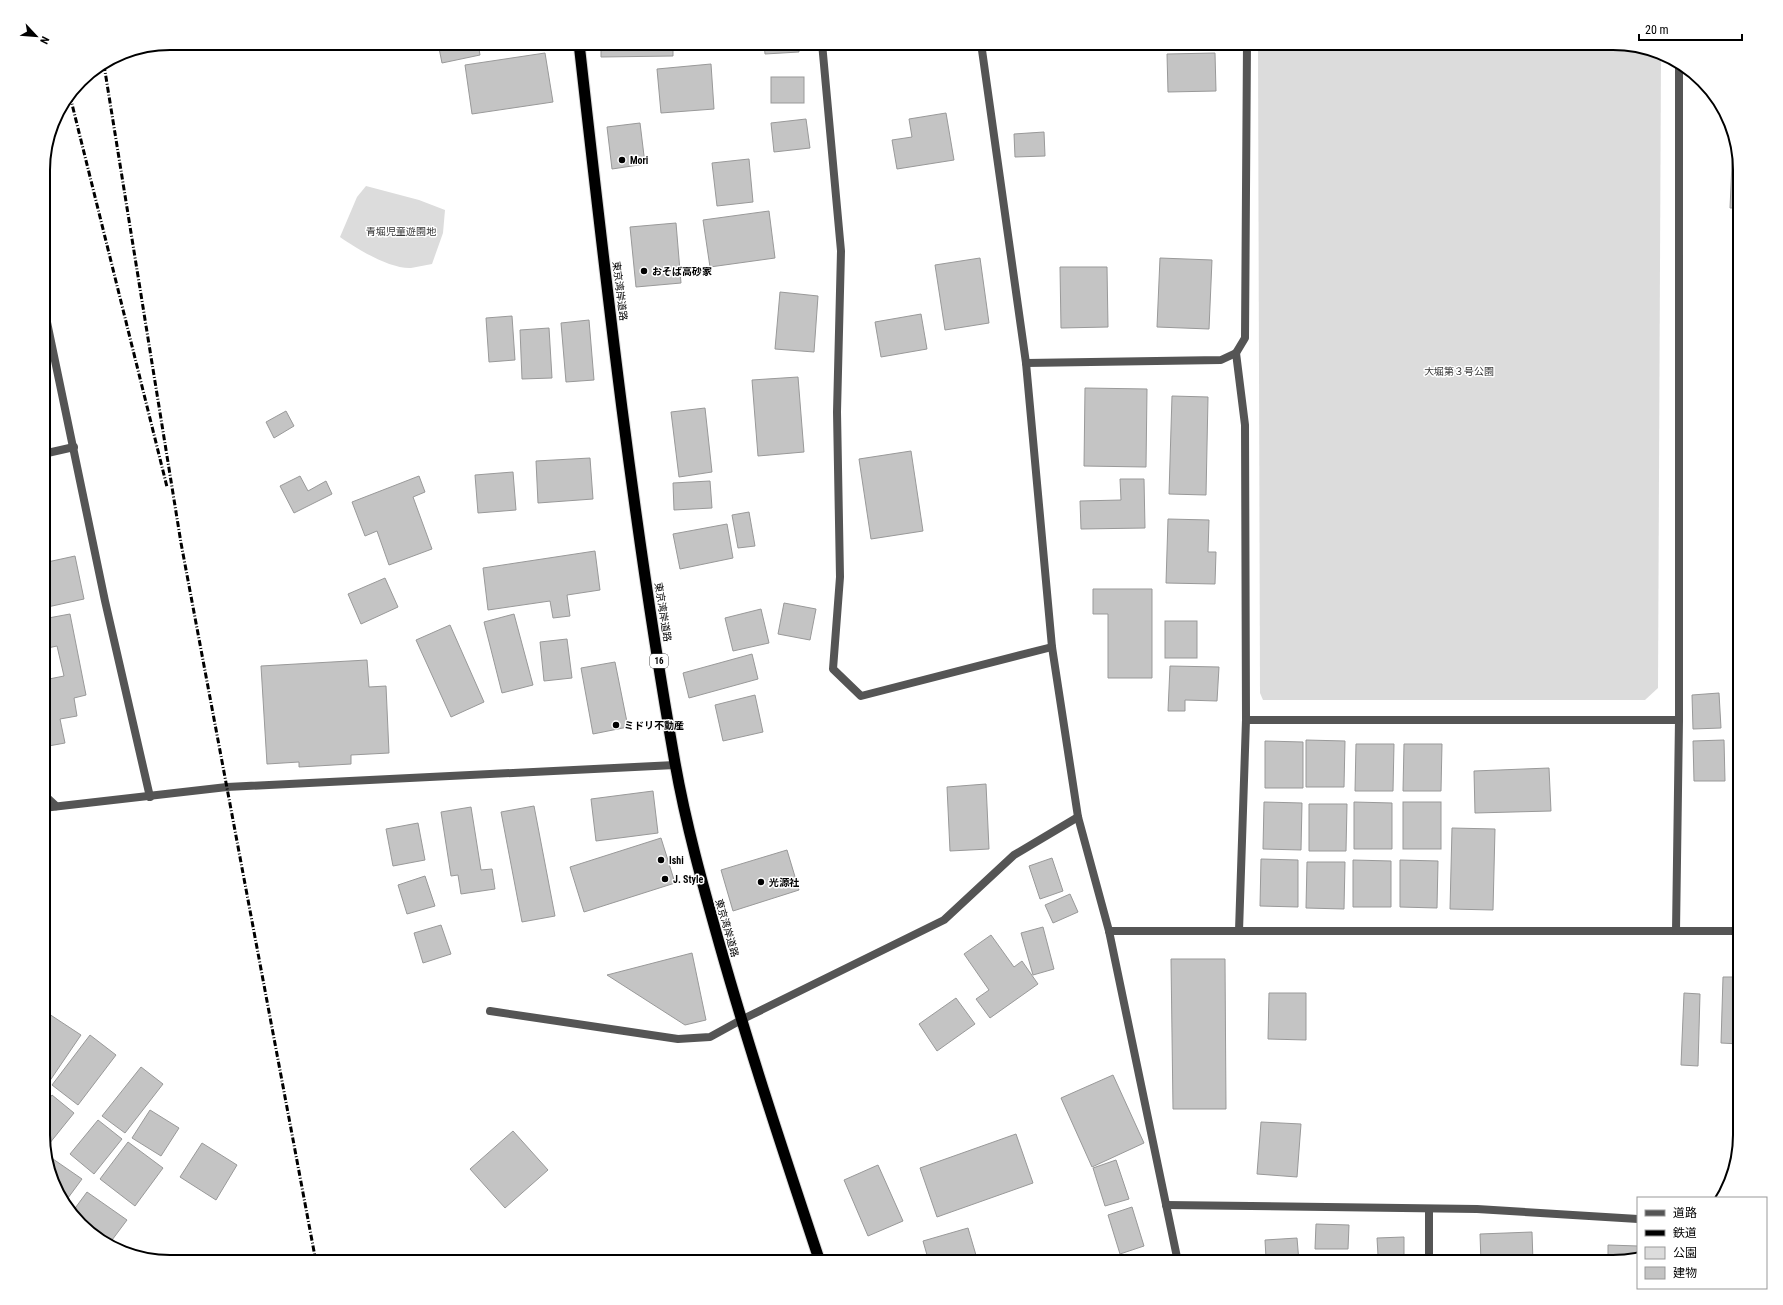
<svg xmlns="http://www.w3.org/2000/svg" width="1783" height="1305" font-family="'Roboto Condensed','Noto Sans JP',sans-serif">
	<style>
		.green { fill: #dcdcdc }
		.building { fill: #c4c4c4; stroke: #999 }
		.lines { fill: none; stroke-linecap: round; stroke-linejoin: round }
		.trunk-casing { stroke: #dbdbdb; stroke-width: 13 }
		.minor { stroke: #555; stroke-width: 8 }
		.trunk { stroke: #000; stroke-width: 11 }
		.rail { stroke: #000; stroke-width: 3; stroke-dasharray: 6 2 1 2; stroke-linecap: butt }
		.poi-dot { fill: #000; stroke: #fff; stroke-width: 1.5 }
		.labels { text-anchor: middle; dominant-baseline: central; stroke-width: 3; stroke-linejoin: round; paint-order: stroke }
		.shield { fill: #fff; stroke: #4c4c4c; stroke-width: 1 }
		.shield-label { font-size: 9px; font-weight: bold; fill: #000 }
		.poi-label { font-size: 10px; font-weight: bold; fill: #000; stroke: #fff; text-anchor: start }
		.park-label { font-size: 10px; fill: #333; stroke: #fff }
		.street-label { font-size: 10px; fill: #000; stroke: #fff }
		.rim { fill: none; stroke: #000; stroke-width: 2 }
	</style>
	<rect width="100%" height="100%" fill="#fff"/>
	<g class="green">
		<path d="M1263,43H1615L1653,50L1661,54L1658,688L1645,700H1263L1260,693L1258,48Z"/>
		<path d="M366,186L419,200L445,210L443,233L432,264C425,265 418,267 411,268C390,269 357,249 340,237L357,197Z"/>
	</g>
	<g class="building">
		<path d="M438,43H478L480,55L442,63Z"/>
		<path d="M601,43H673V56L601,57Z"/>
		<path d="M764,43H798L799,52L765,54Z"/>
		<path d="M545,53L553,102L472,114L465,65Z"/>
		<path d="M1215,53L1216,91L1168,92L1167,54Z"/>
		<path d="M711,64L714,109L661,113L657,69Z"/>
		<rect x="771" y="77" width="33" height="26"/>
		<path d="M946,113L954,160L897,169L892,140L912,137L909,119Z"/>
		<path d="M806,119L810,148L774,152L771,123Z"/>
		<path d="M640,123L645,164L612,169L607,127Z"/>
		<path d="M1044,132L1045,156L1015,157L1014,134Z"/>
		<path d="M1733,141L1740,170V208H1730Z"/>
		<path d="M749,159L753,202L717,206L712,163Z"/>
		<path d="M769,211L775,258L710,267L703,220Z"/>
		<path d="M676,223L681,283L636,287L630,227Z"/>
		<path d="M1740,257V308H1737Z"/>
		<path d="M980,258L989,323L945,330L935,265Z"/>
		<path d="M1160,258L1212,260L1209,329L1157,327Z"/>
		<path d="M1060,267H1107L1108,327L1061,328Z"/>
		<path d="M780,292L818,296L814,352L775,349Z"/>
		<path d="M921,314L927,349L881,357L875,322Z"/>
		<path d="M512,316L515,360L489,362L486,318Z"/>
		<path d="M589,320L594,380L566,382L561,323Z"/>
		<path d="M549,328L552,378L522,379L520,330Z"/>
		<path d="M798,377L804,452L758,456L752,380Z"/>
		<path d="M1085,388L1147,389L1146,467L1084,466Z"/>
		<path d="M1172,396L1208,397L1206,495L1169,494Z"/>
		<path d="M705,408L712,472L679,477L671,412Z"/>
		<path d="M286,411L294,426L274,438L266,422Z"/>
		<path d="M911,451L923,531L871,539L859,459Z"/>
		<path d="M590,458L593,499L538,503L536,461Z"/>
		<path d="M513,472L516,510L478,513L475,475Z"/>
		<path d="M300,476L308,491L326,481L332,494L294,513L280,486Z"/>
		<path d="M419,476L425,492L413,497L432,549L389,565L377,531L365,536L352,502Z"/>
		<path d="M1120,479H1144L1145,528L1081,529L1080,501L1121,500Z"/>
		<path d="M710,481L712,508L674,510L673,483Z"/>
		<path d="M749,512L755,546L738,548L732,515Z"/>
		<path d="M1168,519L1209,520L1208,552H1216L1215,584L1166,583Z"/>
		<path d="M727,524L733,558L680,569L673,534Z"/>
		<path d="M595,551L600,590L567,595L570,616L553,618L550,601L488,610L483,568Z"/>
		<path d="M75,556L84,599L43,608V563Z"/>
		<path d="M385,578L398,607L361,624L348,594Z"/>
		<path d="M1093,589H1152V678H1108V614H1093Z"/>
		<path d="M784,603L816,609L810,640L778,634Z"/>
		<path d="M761,609L769,643L733,651L725,618Z"/>
		<path d="M70,614L86,695L74,698L77,716L60,719L65,743L43,747V655L49,679L64,676L57,646L43,649V619Z"/>
		<path d="M514,614L533,685L502,693L484,622Z"/>
		<rect x="1165" y="621" width="32" height="37"/>
		<path d="M450,625L484,702L451,717L416,640Z"/>
		<path d="M567,639L572,678L544,681L540,642Z"/>
		<path d="M752,654L758,679L689,698L683,673Z"/>
		<path d="M367,660L369,687L386,686L389,753L351,755V764L299,767V762L267,764L261,666Z"/>
		<path d="M615,662L628,727L593,734L581,668Z"/>
		<path d="M1170,666L1219,667L1217,701L1185,700V711H1168Z"/>
		<path d="M1737,688H1740V733H1736Z"/>
		<path d="M1719,693L1721,728L1693,729L1692,695Z"/>
		<path d="M755,695L763,732L723,741L715,705Z"/>
		<path d="M1306,740L1345,741L1344,787H1306Z"/>
		<path d="M1724,740L1725,781H1694L1693,741Z"/>
		<path d="M1265,741L1303,742V788H1265Z"/>
		<path d="M1356,744H1394L1393,791H1355Z"/>
		<path d="M1404,744H1442L1441,791H1403Z"/>
		<path d="M1549,768L1551,811L1475,813L1474,771Z"/>
		<path d="M986,784L989,849L950,851L947,787Z"/>
		<path d="M653,791L658,833L596,841L591,799Z"/>
		<path d="M1264,802L1302,803L1301,850L1263,849Z"/>
		<path d="M1354,802L1392,803V849H1354Z"/>
		<rect x="1403" y="802" width="38" height="47"/>
		<path d="M1309,804H1347L1346,851H1309Z"/>
		<path d="M534,806L555,916L522,922L501,812Z"/>
		<path d="M471,807L481,870L492,869L495,889L461,894L458,875L451,876L441,812Z"/>
		<path d="M418,823L425,860L393,866L386,829Z"/>
		<path d="M1452,828L1495,829L1493,910L1450,909Z"/>
		<path d="M661,838L675,883L584,912L570,867Z"/>
		<path d="M787,850L799,890L733,911L721,870Z"/>
		<path d="M1052,858L1063,891L1040,899L1029,866Z"/>
		<path d="M1261,859L1298,860V907L1260,906Z"/>
		<path d="M1353,860L1391,861V907H1353Z"/>
		<path d="M1400,860L1438,861L1437,908L1400,907Z"/>
		<path d="M1307,862H1345L1344,909L1306,908Z"/>
		<path d="M425,876L435,906L407,914L398,885Z"/>
		<path d="M1070,894L1078,912L1053,923L1045,905Z"/>
		<path d="M441,925L451,954L423,963L414,933Z"/>
		<path d="M1043,927L1054,969L1033,975L1021,933Z"/>
		<path d="M991,935L1014,967L1022,961L1038,984L990,1018L976,999L989,990L964,954Z"/>
		<path d="M692,953L706,1020L685,1025L607,975Z"/>
		<path d="M1171,959H1225L1226,1109H1173Z"/>
		<path d="M1723,977H1740V1044L1721,1043Z"/>
		<path d="M1269,993H1306V1040L1268,1039Z"/>
		<path d="M1684,993L1700,994L1698,1066L1681,1065Z"/>
		<path d="M956,998L975,1024L937,1051L919,1024Z"/>
		<path d="M43,1010L81,1035L49,1082L43,1078Z"/>
		<path d="M90,1035L116,1055L78,1105L52,1085Z"/>
		<path d="M141,1067L163,1084L125,1133L102,1116Z"/>
		<path d="M1113,1075L1144,1143L1092,1167L1061,1098Z"/>
		<path d="M52,1095L74,1113L45,1149L43,1143V1107Z"/>
		<path d="M150,1110L179,1128L161,1156L132,1138Z"/>
		<path d="M98,1120L122,1139L94,1174L70,1154Z"/>
		<path d="M1261,1122L1301,1124L1297,1177L1257,1174Z"/>
		<path d="M513,1131L548,1170L505,1208L470,1169Z"/>
		<path d="M1016,1134L1033,1183L937,1217L920,1168Z"/>
		<path d="M128,1142L163,1168L135,1206L100,1179Z"/>
		<path d="M202,1143L237,1165L216,1200L180,1177Z"/>
		<path d="M53,1159L82,1179L65,1202L56,1191L49,1165Z"/>
		<path d="M1116,1160L1129,1199L1105,1206L1093,1168Z"/>
		<path d="M878,1165L903,1221L868,1236L844,1180Z"/>
		<path d="M87,1192L127,1220L109,1244L93,1236L73,1211Z"/>
		<path d="M1132,1207L1144,1246L1120,1254L1108,1215Z"/>
		<path d="M1316,1224L1349,1225L1348,1249H1315Z"/>
		<path d="M968,1228L978,1262H929L923,1241Z"/>
		<path d="M1532,1232L1533,1262H1481L1480,1234Z"/>
		<path d="M1404,1237V1262H1358V1256L1378,1255L1377,1238Z"/>
		<path d="M1297,1238L1299,1262H1247V1258H1266L1265,1240Z"/>
		<path d="M1608,1245L1638,1246V1256L1608,1262Z"/>
	</g>
	<g class="lines">
		<g class="trunk-casing">
			<path id="trunk" d="M579,43C606,283 633,525 675,763C686,825 703,886 720,946C750,1052 785,1157 820,1262"/>
		</g>
		<g class="minor">
			<path d="M822,43L841,251L837,412L840,577L833,669L861,696L1052,647"/>
			<path d="M981,43L1026,363L1052,647L1078,817L1109,931L1178,1262"/>
			<path d="M43,303L105,601L150,797"/>
			<path d="M1236,353L1245,425L1246,720L1239,931"/>
			<path d="M1026,363L1221,360L1236,353L1245,338L1247,43"/>
			<path d="M43,454L74,447"/>
			<path d="M1246,720H1679"/>
			<path d="M43,794L56,806"/>
			<path d="M43,808L227,787L675,765"/>
			<path d="M1109,931H1740"/>
			<path d="M1676,931L1679,720V63"/>
			<path d="M490,1011L678,1039L710,1037L741,1020L944,920L1014,855L1078,817"/>
			<path d="M1166,1205L1477,1209L1638,1219"/>
			<path d="M1429,1262V1209"/>
		</g>
		<use href="#trunk" class="trunk"/>
		<g class="rail">
			<path d="M104,65L181,543L316,1262"/>
			<path d="M70,96L167,487"/>
		</g>
	</g>
	<g class="poi-dot">
		<circle cx="622" cy="160" r="4"/>
		<circle cx="644" cy="271" r="4"/>
		<circle cx="616" cy="725" r="4"/>
		<circle cx="661" cy="860" r="4"/>
		<circle cx="665" cy="879" r="4"/>
		<circle cx="761" cy="882" r="4"/>
	</g>
	<g class="labels">
		<rect class="shield" x="650" y="654" width="18" height="14" rx="3"/>
		<g class="shield-label">
			<text x="659" y="661">16</text>
		</g>
		<g class="poi-label">
			<text x="630" y="160">Mori</text>
			<text x="652" y="271">おそば高砂家</text>
			<text x="624" y="725">ミドリ不動産</text>
			<text x="669" y="860">Ishi</text>
			<text x="673" y="879">J. Style</text>
			<text x="769" y="882">光源社</text>
		</g>
		<g class="park-label">
			<text x="401" y="231">青堀児童遊園地</text>
			<text x="1459" y="371">大堀第３号公園</text>
		</g>
		<g class="street-label">
			<text transform="translate(620 291) rotate(83)">東京湾岸道路</text>
			<text transform="translate(663 612) rotate(81)">東京湾岸道路</text>
			<text transform="translate(727 928) rotate(74)">東京湾岸道路</text>
		</g>
	</g>
	<path d="M0 0H1783V1305H0ZM170 50H1613A120 120 0 0 1 1733 170V1135A120 120 0 0 1 1613 1255H170A120 120 0 0 1 50 1135V170A120 120 0 0 1 170 50Z" fill="#fff" fill-rule="evenodd"/>
	<path class="rim" d="M170 50H1613A120 120 0 0 1 1733 170V1135A120 120 0 0 1 1613 1255H170A120 120 0 0 1 50 1135V170A120 120 0 0 1 170 50Z"/>
	<rect x="1637" y="1197" width="130" height="92" fill="#ffffff" stroke="#999999"/>
	<rect x="1645" y="1210" width="20" height="6" fill="#555555" stroke="#999999"/>
	<text x="1673" y="1217" font-size="12" fill="#000000">道路</text>
	<rect x="1645" y="1230" width="20" height="6" fill="#000000" stroke="#999999"/>
	<text x="1673" y="1237" font-size="12" fill="#000000">鉄道</text>
	<rect x="1645" y="1247" width="20" height="12" fill="#dcdcdc" stroke="#999999"/>
	<text x="1673" y="1257" font-size="12" fill="#000000">公園</text>
	<rect x="1645" y="1267" width="20" height="12" fill="#c4c4c4" stroke="#999999"/>
	<text x="1673" y="1277" font-size="12" fill="#000000">建物</text>
	<g transform="translate(36 36) rotate(116)" stroke="#ffffff" stroke-width="3" paint-order="stroke">
	<path d="M0-3L7 15L0 10L-7 15Z" fill="#000000"/>
	<text y="-6" font-size="11" font-weight="bold" text-anchor="middle" fill="#000000">N</text>
	</g>
	<path d="M1639 34v6h103v-6" fill="none" stroke="#000000" stroke-width="2"/>
	<text x="1645" y="34" font-size="12" fill="#000000" stroke="#ffffff" stroke-width="3" paint-order="stroke">20 m</text>
</svg>
